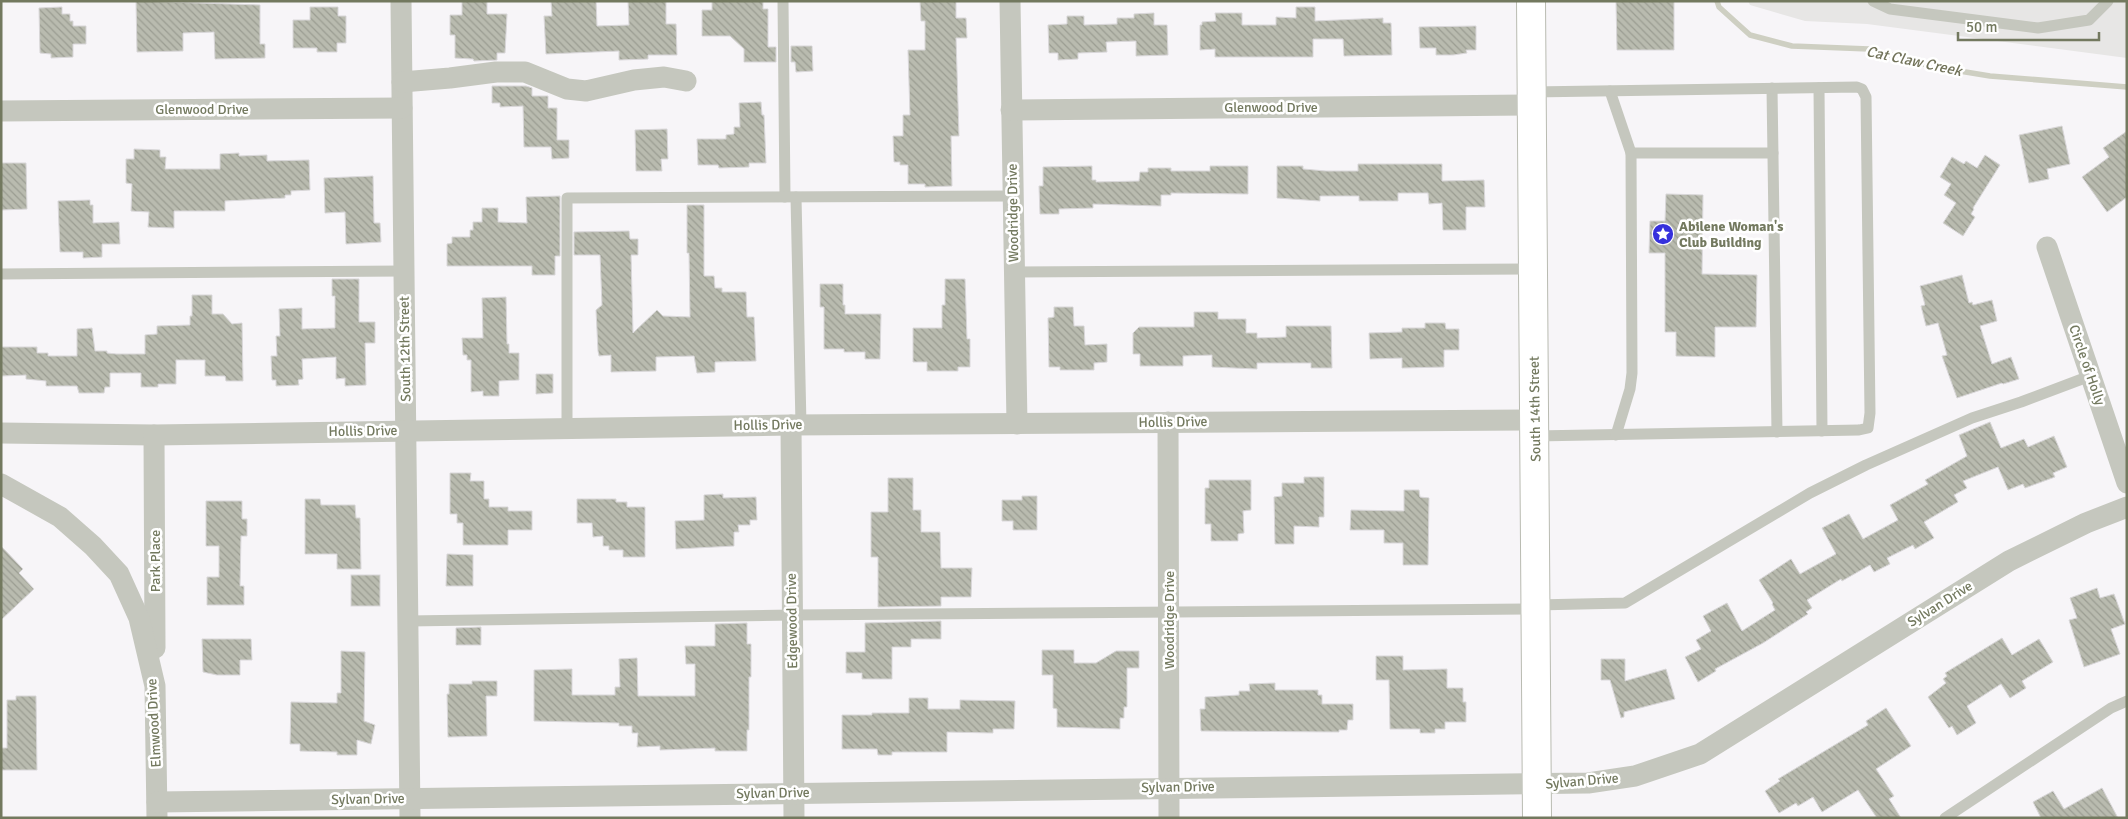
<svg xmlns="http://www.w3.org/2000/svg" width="2128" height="819" font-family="Signika,sans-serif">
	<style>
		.built { fill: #e7e6e5 }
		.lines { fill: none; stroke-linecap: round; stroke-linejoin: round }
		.stream { stroke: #cecfc2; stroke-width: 5.5 }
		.building { fill: url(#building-back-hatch); stroke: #d9d7d9 }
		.secondary-casing { stroke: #b9bbb1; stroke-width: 30 }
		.lane { stroke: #c5c7be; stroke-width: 11 }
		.street { stroke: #c5c7be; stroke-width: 21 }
		.secondary { stroke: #fff; stroke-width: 28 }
		.labels { text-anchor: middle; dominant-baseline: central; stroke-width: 5; stroke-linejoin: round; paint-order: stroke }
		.street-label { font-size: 14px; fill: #73795f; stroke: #fff }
		.poi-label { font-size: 14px; font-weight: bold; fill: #73795f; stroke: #fff; text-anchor: start }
		.water-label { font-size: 15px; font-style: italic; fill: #717259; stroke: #fff }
	</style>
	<defs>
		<pattern id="building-back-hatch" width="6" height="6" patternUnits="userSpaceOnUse" patternTransform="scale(1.25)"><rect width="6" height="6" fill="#b9bbaf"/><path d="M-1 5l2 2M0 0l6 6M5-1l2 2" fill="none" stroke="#9b9d92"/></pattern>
	</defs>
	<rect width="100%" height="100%" fill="#f7f5f8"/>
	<path class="built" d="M1748,1H2127V58L1867,24L1805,21L1750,5Z"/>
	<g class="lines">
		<path class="stream" d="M1717,1L1719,7L1750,35L1792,46L1869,49L1935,67L1990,76L2127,87"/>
	</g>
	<g class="building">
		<path d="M136,1L260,5V44H265V58L215,59L214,32L183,33V51L137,52Z"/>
		<path d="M462,1H487V14H507L505,53H497V60L474,61L473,59L455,58V35H450V15H462Z"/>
		<path d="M551,1H596L597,26L629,25L628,1H666V24H676L677,55H648V59L619,60V51L546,54L544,16H552Z"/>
		<path d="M712,1H763V9H768V47H776V62H744V49L730,36H702V10H712Z"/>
		<path d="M920,1H956V18H966L967,38H956L959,136H951L952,186L925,187V184H908V165H900V162H894L893,136H903V115H910L908,50H925V21H921Z"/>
		<path d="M1616,1H1674V50H1617Z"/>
		<path d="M62,7V14H70V21H73V26H86V44H73V57L51,58V54L40,53L39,8Z"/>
		<path d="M310,7H338V16H346V43H337V52H317V48H293V20H310Z"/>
		<path d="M1296,7H1315V21L1383,18V23H1391L1392,55L1344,56L1343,39H1313V57H1215V49L1200,50V25H1202V22L1216,21L1215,13H1242V25H1276V17L1296,18Z"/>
		<path d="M1154,13V25H1167L1168,55L1136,56V41L1106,42L1107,52L1078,53V59L1058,60V53H1049L1048,25L1067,24V16H1084V25L1117,24V18H1134V14Z"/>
		<path d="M1476,26V50H1466L1467,53L1453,55H1436V48H1420L1419,27Z"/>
		<path d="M791,46H812L813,71L796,72L795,62H791Z"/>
		<path d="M492,86H526L532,88V96H548V108H557V140H569V158L552,159L551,147H524L523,106L500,107V103H492Z"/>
		<path d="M761,102L762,115H764L766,163H749V167L719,168L718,165H698L697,139H726V135L734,134V127H740L739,103Z"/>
		<path d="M2062,126L2070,164L2047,169L2049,179L2029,183L2019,135Z"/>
		<path d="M667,129L668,159H661L662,171H636L635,130Z"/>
		<path d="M2127,131V197L2107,212L2082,177L2109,157L2103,148Z"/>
		<path d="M134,149L160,150V157H166L165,169H220V154L239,153V156L267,155V161L309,160L310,190L291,191V195H285V198L225,201V211H174V228L148,227L149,212L131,211L132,184L126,183V159H134Z"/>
		<path d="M1985,155L2000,165L1973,208L1974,209L1971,214L1975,217L1963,236L1943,223L1956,203L1944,195L1951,184L1940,177L1952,157L1964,164L1966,161L1977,168Z"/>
		<path d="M1,163H26L27,209L1,210Z"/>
		<path d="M1358,164H1442V181L1484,180L1485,207H1466V230H1443L1442,203L1429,204L1428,193H1398V201H1359V196H1320V201L1277,198V166H1303V169L1326,171H1358Z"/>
		<path d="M1092,166V180H1096V182L1139,181L1140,172H1148V168H1171V171H1210V166H1248V194L1171,193V195H1161V206L1093,204V208L1059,209V214H1040L1039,186H1043V167Z"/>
		<path d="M373,176L374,223H380L381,242L346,244L345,212L325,213L324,178Z"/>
		<path d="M1666,194L1703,195L1702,274L1757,275L1756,327H1715V357L1676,356V332H1665V253H1649L1650,221H1665Z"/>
		<path d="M560,196V256H555V275H532V266H447V244L452,243V237H470V230H473V222H482V208H498V222L527,223L526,197Z"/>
		<path d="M90,200V205H93V223L119,222L120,244H102V257L83,258V252H60L58,201Z"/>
		<path d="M687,205H704V276H714L715,288H722V292H746L747,317H754L756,361L715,362V372L697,373L694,356L656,357V371L611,372V355L599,356L598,351L596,310L602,305L600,255H574V232L629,231L630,239H638V255H631L633,333L657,310L663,316L690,317L689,253H687Z"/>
		<path d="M1962,275L1969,303L1972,302L1973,305L1992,300L1997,321L1980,326L1992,364L2011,357L2019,379L2003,384L2002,383L1957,398L1942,356L1947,355L1938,323L1926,326L1921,306L1925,305L1920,286Z"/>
		<path d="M332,279H359V322H375V343H365L366,385L345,386V378L336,379V357L302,359L303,379L298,380L299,385L276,386V380H272L271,356H277L276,336H280L279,309L302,308V329L335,328V296H332Z"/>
		<path d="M945,279H965L967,339H970V367H958V371H927V362H913V328H942V305H945Z"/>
		<path d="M820,284H843V305H845V314H881L880,359H865V352H844V349H824V307H820Z"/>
		<path d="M192,295H212V314H223L232,324L242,323L243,381H226L225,376H205V360H176V384H158V387H141V373H110V387H105L104,393H79L77,386H46V381L26,379V375L1,376V347H37V353H48V356H77V329L92,328L95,351H107V353L116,354H145V335L157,334V326L190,325V316H192Z"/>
		<path d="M506,297L507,344H509V353H519V380L499,381V396H483V391L471,392V360H467V355H463L462,338H483L482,298Z"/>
		<path d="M1054,307H1073L1074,326H1084L1085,345L1107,344V362L1094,363V370H1060V367H1049L1048,318L1054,317Z"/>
		<path d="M1194,312H1218V319H1246V333H1257V338L1286,337V326H1331L1332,368H1311V363H1257V369L1212,367V355L1183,356V366H1140V354H1133V333L1139,327H1194Z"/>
		<path d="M1425,323H1445L1446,329H1459V350H1444V367L1402,368V358L1370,359L1369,333L1402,332V328H1425Z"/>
		<path d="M536,374H553V393L536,394Z"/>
		<path d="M1990,422L2001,448L2024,439L2028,447L2054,436L2067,467L2053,473L2055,477L2025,488L2023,484L2008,490L1998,467L1963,481L1967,488L1954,495L1958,502L1924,522L1934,538L1915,549L1913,545L1887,558L1890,564L1874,572L1870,565L1842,581L1841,579L1807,600L1812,608L1806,612L1808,614L1763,643L1715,669L1716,671L1698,682L1685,657L1701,649L1696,640L1711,631L1703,616L1727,603L1742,631L1775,610L1772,604L1773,603L1759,580L1791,559L1800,574L1836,554L1822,528L1849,514L1863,539L1898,520L1890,505L1928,484L1925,480L1967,456L1959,435Z"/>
		<path d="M450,473H471L470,481H484V499H489V507H508V511H532V530H508V545H463V523H457V514H450Z"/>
		<path d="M1304,477H1324V517H1319V527L1294,526V544H1275L1274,497L1282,496V483H1304Z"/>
		<path d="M888,478H913V510H921V532H940L941,568H972L971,597H941V606L878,607V557H871V512H888Z"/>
		<path d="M1209,480H1251V510L1243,511L1244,533L1238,534V541H1211V524H1205V488H1209Z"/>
		<path d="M1404,490H1419L1420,497L1429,498L1428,565H1403V543H1384V530H1350L1351,510L1404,511Z"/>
		<path d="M723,494V498L756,497L757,520H750V525H738L739,532H734V546L676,549L675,521L704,520V495Z"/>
		<path d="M1022,496H1037V530H1013V521H1002V500H1022Z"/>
		<path d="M305,499H320L321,505H355L356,518H360L361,569H337V554H305Z"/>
		<path d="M577,499H616V502H627V507H645V557H623V550H609V546H603V536L593,537L592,523H577Z"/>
		<path d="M206,501H242V519H247V536H241L240,586H244V605H207V577H219V546H206Z"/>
		<path d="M1,546L23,569L19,573L34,589L1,620Z"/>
		<path d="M447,554L473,555V586H446Z"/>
		<rect x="351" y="575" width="29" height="31"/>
		<path d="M2097,588L2100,598L2114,594L2125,624L2111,629L2120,654L2084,667L2069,620L2077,618L2070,598Z"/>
		<path d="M941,621V639H911V647H892V679H862V673H846V652H865V623Z"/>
		<path d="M747,623V644H751V677H749V730H747V751H715V748L660,750V746L637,747L638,733H632V726H619V723L534,721V670L572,669V695H615V687H620L619,659L637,658L638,696H695V664H686L685,646H715V624Z"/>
		<path d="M481,627V645H456V628Z"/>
		<path d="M2002,638L2012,655L2039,639L2053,662L2022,681L2026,688L2010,698L2001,684L1967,706L1976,723L1957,735L1952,726L1949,728L1928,697L1946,683L1943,679L1947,676L1945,673Z"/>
		<path d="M202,639H251L252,660H240V675H217L203,672Z"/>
		<path d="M1042,650H1074V663H1096L1116,651H1139V668H1127V707H1124V718H1120V729L1057,727V709L1053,708V675H1042Z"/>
		<path d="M341,651L365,652L364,721L375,725L371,744L357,740V755H337V752L300,751V744H290L291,702L337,703V693H341Z"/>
		<path d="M1376,656H1403V670L1447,669V688H1463V702H1466V722H1445V729H1435V733H1420V729H1390L1389,680H1376Z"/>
		<path d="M1601,659H1625V681L1666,669L1675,699L1624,712V717L1621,718L1610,680H1601Z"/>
		<path d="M472,681H497V696H486L487,736L448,737L447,694H449V684H472Z"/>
		<path d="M1275,683V690H1318V695H1322V704H1353V720H1348L1347,730H1339V732L1201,731L1200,709H1205V697L1239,695V691H1250L1249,684Z"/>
		<path d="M16,696H36L37,770H1V748H7V700H16Z"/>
		<path d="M909,698H928V709H960V700L1015,701L1014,729H993V733L947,732V752H892V755H878L877,749H842V715H872V713H909Z"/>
		<path d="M1886,708L1911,746L1876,769L1894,796L1889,799L1901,818H1877L1858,790L1822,812L1813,797L1798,806L1796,803L1779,813L1765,791L1780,781L1778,779L1868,725L1866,721Z"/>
		<path d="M2102,788L2118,818H2041L2033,802L2053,791L2064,809Z"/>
	</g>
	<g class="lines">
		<g class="secondary-casing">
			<path id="secondary" d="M1531,1L1537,818"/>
		</g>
		<g class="lane">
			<path d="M783,1L785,197"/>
			<path d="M1873,1L1890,9L2038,28L2089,20L2108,1"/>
			<path d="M1772,88L1777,432"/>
			<path d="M1819,88L1822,431"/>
			<path d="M1610,91L1631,153"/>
			<path d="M1531,92L1857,87L1862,89L1866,97L1870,413L1868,428L1859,430L1535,436"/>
			<path d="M796,197L801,425"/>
			<path d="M1014,272L1533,269"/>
			<path d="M1,274L404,271"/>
			<path d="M567,428V198L1012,196"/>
			<path d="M1616,435L1630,389L1632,373L1631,153H1773"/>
			<path d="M1536,605L1625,603L1810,493L1866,465L1972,418L2021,402L2090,376"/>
			<path d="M408,621L792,615L1536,609"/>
			<path d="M1945,818L2111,708L2127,701"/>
		</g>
		<g class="street">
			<path d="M401,1L410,818"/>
			<path d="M1010,1L1017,424"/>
			<path d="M402,82L450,78L496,72H525L567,89L586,91L634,80L664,77L686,81"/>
			<path d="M1011,110L1532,105"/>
			<path d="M1,111L402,108"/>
			<path d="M2047,247L2127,483"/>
			<path d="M1168,422L1169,818"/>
			<path d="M791,425L794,818"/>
			<path d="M1,433L154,435L791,425L1535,420"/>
			<path d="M154,435L155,648"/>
			<path d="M1,484L60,517L93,546L119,574L139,618L155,686L157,818"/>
			<path d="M157,802L1588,783L1635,776L1700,754L2009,561L2086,523L2127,507"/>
		</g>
		<use href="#secondary" class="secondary"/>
	</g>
	<defs>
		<g id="sight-disc" transform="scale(1.125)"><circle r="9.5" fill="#3631dc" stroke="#fff"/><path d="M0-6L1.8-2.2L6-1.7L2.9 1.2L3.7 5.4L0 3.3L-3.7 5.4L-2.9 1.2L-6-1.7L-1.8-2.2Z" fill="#fff"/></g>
	</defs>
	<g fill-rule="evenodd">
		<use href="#sight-disc" x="1663" y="234"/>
	</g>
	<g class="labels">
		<g class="street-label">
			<text x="1271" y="107">Glenwood Drive</text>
			<text x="202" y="109">Glenwood Drive</text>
			<text transform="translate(1013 213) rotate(-91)">Woodridge Drive</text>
			<text transform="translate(405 349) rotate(-91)">South 12th Street</text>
			<text transform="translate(2087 365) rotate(71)">Circle of Holly</text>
			<text transform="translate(1535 409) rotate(-91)">South 14th Street</text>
			<text transform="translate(1173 422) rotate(-1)">Hollis Drive</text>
			<text transform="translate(768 425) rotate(-1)">Hollis Drive</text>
			<text transform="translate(363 431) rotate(-1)">Hollis Drive</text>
			<text transform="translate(155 561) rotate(-90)">Park Place</text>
			<text transform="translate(1940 604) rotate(-32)">Sylvan Drive</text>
			<text transform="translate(1169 620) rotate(-90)">Woodridge Drive</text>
			<text transform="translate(792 621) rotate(-91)">Edgewood Drive</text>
			<text transform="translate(154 723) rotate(-93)">Elmwood Drive</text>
			<text transform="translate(1582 781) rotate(-5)">Sylvan Drive</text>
			<text transform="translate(1178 787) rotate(-1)">Sylvan Drive</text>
			<text transform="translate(773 793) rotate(-1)">Sylvan Drive</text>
			<text transform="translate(368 799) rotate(-1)">Sylvan Drive</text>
		</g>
		<g class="poi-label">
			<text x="1679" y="226">Abilene Woman's<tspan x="1679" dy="16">Club Building</tspan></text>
		</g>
		<g class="water-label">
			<text transform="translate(1914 61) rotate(12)">Cat Claw Creek</text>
		</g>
	</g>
	<rect width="2128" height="819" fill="none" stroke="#73795f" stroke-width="5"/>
	<path d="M1958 32v8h141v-8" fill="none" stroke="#73795f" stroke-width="2.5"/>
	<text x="1966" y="32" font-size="15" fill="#73795f" stroke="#ffffff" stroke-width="4" paint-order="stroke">50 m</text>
</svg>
